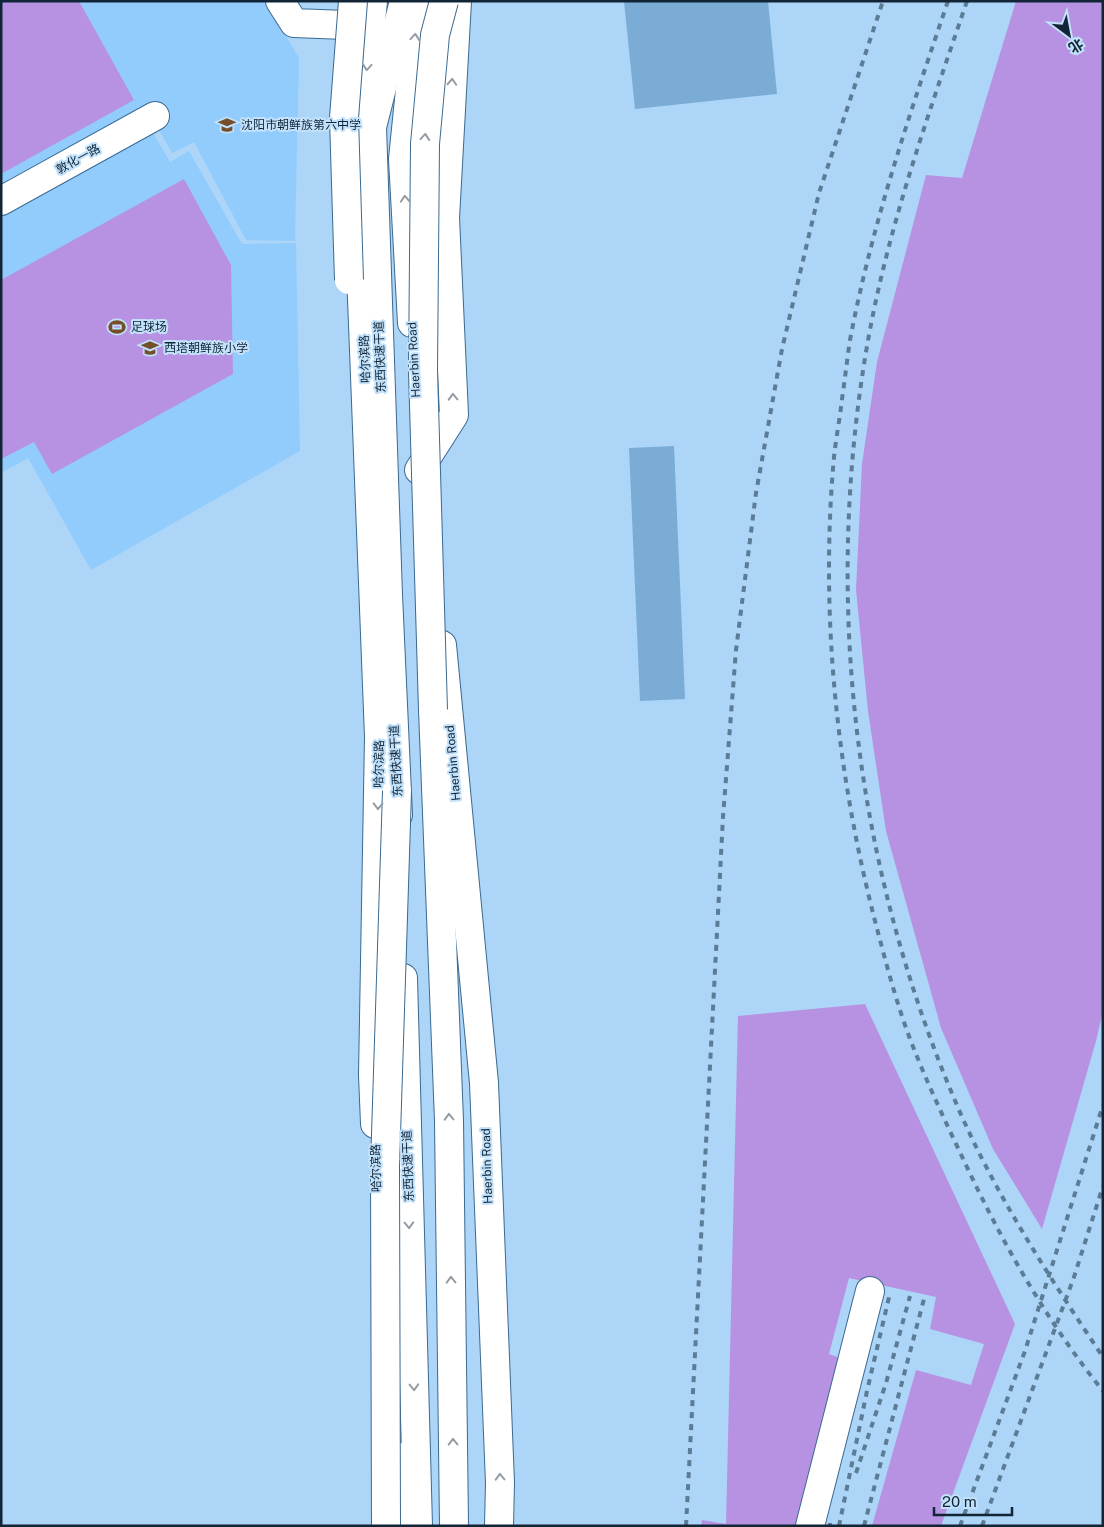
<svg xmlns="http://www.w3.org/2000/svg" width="1104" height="1527" font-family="'Public Sans','Noto Sans SC',sans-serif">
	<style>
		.built { fill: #92ccfd }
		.green { fill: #b792e2 }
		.building { fill: #7aacd6 }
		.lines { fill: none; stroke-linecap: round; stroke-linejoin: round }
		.minor-casing { stroke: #3a6a91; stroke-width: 30 }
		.major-casing { stroke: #3a6a91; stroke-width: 30 }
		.highway-casing { stroke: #3a6a91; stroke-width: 30 }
		.minor { stroke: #fff; stroke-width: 28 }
		.major { stroke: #fff; stroke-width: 28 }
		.highway { stroke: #fff; stroke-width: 28 }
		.rail { stroke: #5c7b94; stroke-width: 4; stroke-dasharray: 6 6; stroke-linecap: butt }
		.major-bridge-casing { stroke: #3a6a91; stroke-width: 30; stroke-linecap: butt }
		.highway-bridge-casing { stroke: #3a6a91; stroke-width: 30; stroke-linecap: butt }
		.major-bridge { stroke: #fff; stroke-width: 28 }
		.highway-bridge { stroke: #fff; stroke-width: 28 }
		.oneway { stroke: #949da5 }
		.labels { text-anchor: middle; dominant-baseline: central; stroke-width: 4; stroke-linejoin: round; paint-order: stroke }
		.poi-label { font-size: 12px; fill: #112536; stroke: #c2e1fb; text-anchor: start }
		.street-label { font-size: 12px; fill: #112536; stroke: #c2e1fb }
	</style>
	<rect width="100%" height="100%" fill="#acd5f8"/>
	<g class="built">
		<path d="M1,1H265L299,58L295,241L246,240L194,142L172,153L147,108L1,188Z"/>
		<path d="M150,128L170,162L189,151L242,244L296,243L300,451L91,570L28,458L1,473V212Z"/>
	</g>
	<g class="green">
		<path d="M1,1H79L134,100L1,174Z"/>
		<path d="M1016,1H1103V1011L1096,1041L1042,1229L993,1149L941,1028L886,831L868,711L856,590L862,464L877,362L926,175L962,178Z"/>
		<path d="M184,179L231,265L233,374L52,474L34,442L1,459V280Z"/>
		<path d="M865,1004L1015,1324L941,1526H872L916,1370L971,1385L984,1344L930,1329L936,1297L849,1278L829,1354L846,1360L802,1526H701L702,1520L726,1524L738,1016Z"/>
	</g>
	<g class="building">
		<path d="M624,1H768L777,94L635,109Z"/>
		<path d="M674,446L685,699L640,701L629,448Z"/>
	</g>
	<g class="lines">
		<g class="minor-casing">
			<g id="minor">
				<path d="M280,1L294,23L371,26"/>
				<path d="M1,201L155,116"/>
				<path d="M810,1526L870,1291"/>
			</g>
		</g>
		<g class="major-casing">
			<g id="major">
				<path d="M358,189L357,167L373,1"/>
				<path d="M360,247L379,737L373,1075L375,1124"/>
				<path d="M412,323L403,159L419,1"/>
				<path d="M419,470L454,415L445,218L457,1"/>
				<path d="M442,645L484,1083L500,1483L499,1526"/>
				<path d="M396,1456L401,1526"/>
			</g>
		</g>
		<g class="highway-casing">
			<g id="highway">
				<path d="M433,710L449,1121L454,1526"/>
				<path d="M398,815L388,595L372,127L404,1"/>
				<path d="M403,978L418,1526"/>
			</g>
		</g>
		<use href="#minor" class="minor"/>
		<use href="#major" class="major"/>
		<use href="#highway" class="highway"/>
		<g class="rail">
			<path d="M948,1C910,113 872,224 850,340C847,360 845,379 842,399C840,418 836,438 834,457C820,611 836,768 874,917C885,959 896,1003 912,1044C928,1085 947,1125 966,1165C1003,1244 1048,1323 1103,1391"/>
			<path d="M967,1C928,116 886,232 866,352C823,608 856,872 959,1110C997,1197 1050,1278 1103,1357"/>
			<path d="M856,1473L886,1383L910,1296"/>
			<path d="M686,1526L723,817L736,650L756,493L782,349L819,193L883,1"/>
			<path d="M830,1526V1523"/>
			<path d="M839,1526L867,1391L890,1293"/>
			<path d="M864,1526L924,1299"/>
			<path d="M960,1526L1025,1351L1103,1105"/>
			<path d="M982,1526L1074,1277L1103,1186"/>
		</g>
		<g class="major-bridge-casing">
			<g id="major-bridge">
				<path d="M349,280L344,118L353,1"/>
				<path d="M386,1526L385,1166L397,791"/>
			</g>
		</g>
		<g class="highway-bridge-casing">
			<path id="highway-bridge" d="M433,710L423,371L425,144L435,35L444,1"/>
		</g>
		<use href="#major-bridge" class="major-bridge"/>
		<use href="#highway-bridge" class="highway-bridge"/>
	</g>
	<defs><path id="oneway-chevron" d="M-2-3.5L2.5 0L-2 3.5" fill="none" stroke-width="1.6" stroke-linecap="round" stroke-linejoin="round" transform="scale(1.25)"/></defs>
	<g class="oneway">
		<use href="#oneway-chevron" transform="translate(415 37) rotate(-85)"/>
		<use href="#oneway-chevron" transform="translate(367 67) rotate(95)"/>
		<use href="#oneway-chevron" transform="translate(452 82) rotate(-87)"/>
		<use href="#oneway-chevron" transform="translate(425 137) rotate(-85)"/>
		<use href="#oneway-chevron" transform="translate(405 199) rotate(-93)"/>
		<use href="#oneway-chevron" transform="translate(453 397) rotate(-92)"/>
		<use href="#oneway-chevron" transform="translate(378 806) rotate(91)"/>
		<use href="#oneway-chevron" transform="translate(449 1117) rotate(-92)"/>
		<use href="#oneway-chevron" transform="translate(409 1225) rotate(88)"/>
		<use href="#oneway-chevron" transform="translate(451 1280) rotate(-91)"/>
		<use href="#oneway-chevron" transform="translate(414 1387) rotate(88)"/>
		<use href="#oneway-chevron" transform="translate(453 1442) rotate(-91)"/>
		<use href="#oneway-chevron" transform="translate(500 1477) rotate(-92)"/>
	</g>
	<defs>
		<g id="school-bare" transform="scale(1.35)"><path d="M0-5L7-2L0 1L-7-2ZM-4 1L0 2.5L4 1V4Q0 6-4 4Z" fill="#744f2a" stroke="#c2e1fb" stroke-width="2.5" paint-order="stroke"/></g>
		<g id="stadium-bare" transform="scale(1.35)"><path d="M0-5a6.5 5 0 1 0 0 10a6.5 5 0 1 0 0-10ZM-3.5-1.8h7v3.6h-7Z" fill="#744f2a" stroke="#c2e1fb" stroke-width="2.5" paint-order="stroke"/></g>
	</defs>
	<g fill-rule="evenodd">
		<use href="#school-bare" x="227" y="125"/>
		<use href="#stadium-bare" x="117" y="327"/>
		<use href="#school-bare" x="150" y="348"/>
	</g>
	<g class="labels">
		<g class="poi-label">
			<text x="241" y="125">沈阳市朝鲜族第六中学</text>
			<text x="131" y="327">足球场</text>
			<text x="164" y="348">西塔朝鲜族小学</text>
		</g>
		<g class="street-label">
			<text transform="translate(78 159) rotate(-29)">敦化一路</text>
			<text transform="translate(380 357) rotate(-92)">东西快速干道</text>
			<text transform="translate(365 359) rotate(-92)">哈尔滨路</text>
			<text transform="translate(414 360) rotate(-93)">Haerbin Road</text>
			<text transform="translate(396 761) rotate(-93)">东西快速干道</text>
			<text transform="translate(453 763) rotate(-95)">Haerbin Road</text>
			<text transform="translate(379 764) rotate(-89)">哈尔滨路</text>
			<text transform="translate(408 1166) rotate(-92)">东西快速干道</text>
			<text transform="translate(487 1166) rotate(-92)">Haerbin Road</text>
			<text transform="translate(376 1168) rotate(-91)">哈尔滨路</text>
		</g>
	</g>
	<rect width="1104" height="1527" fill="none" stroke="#112536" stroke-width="5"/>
	<g transform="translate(1069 35) rotate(148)" stroke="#c2e1fb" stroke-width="4" paint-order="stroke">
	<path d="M0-4L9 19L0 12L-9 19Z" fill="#112536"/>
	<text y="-8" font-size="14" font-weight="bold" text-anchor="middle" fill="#112536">北</text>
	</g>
	<path d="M934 1507v8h78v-8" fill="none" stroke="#112536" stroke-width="2.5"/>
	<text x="942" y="1507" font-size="15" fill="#112536" stroke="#c2e1fb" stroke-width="4" paint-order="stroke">20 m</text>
</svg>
